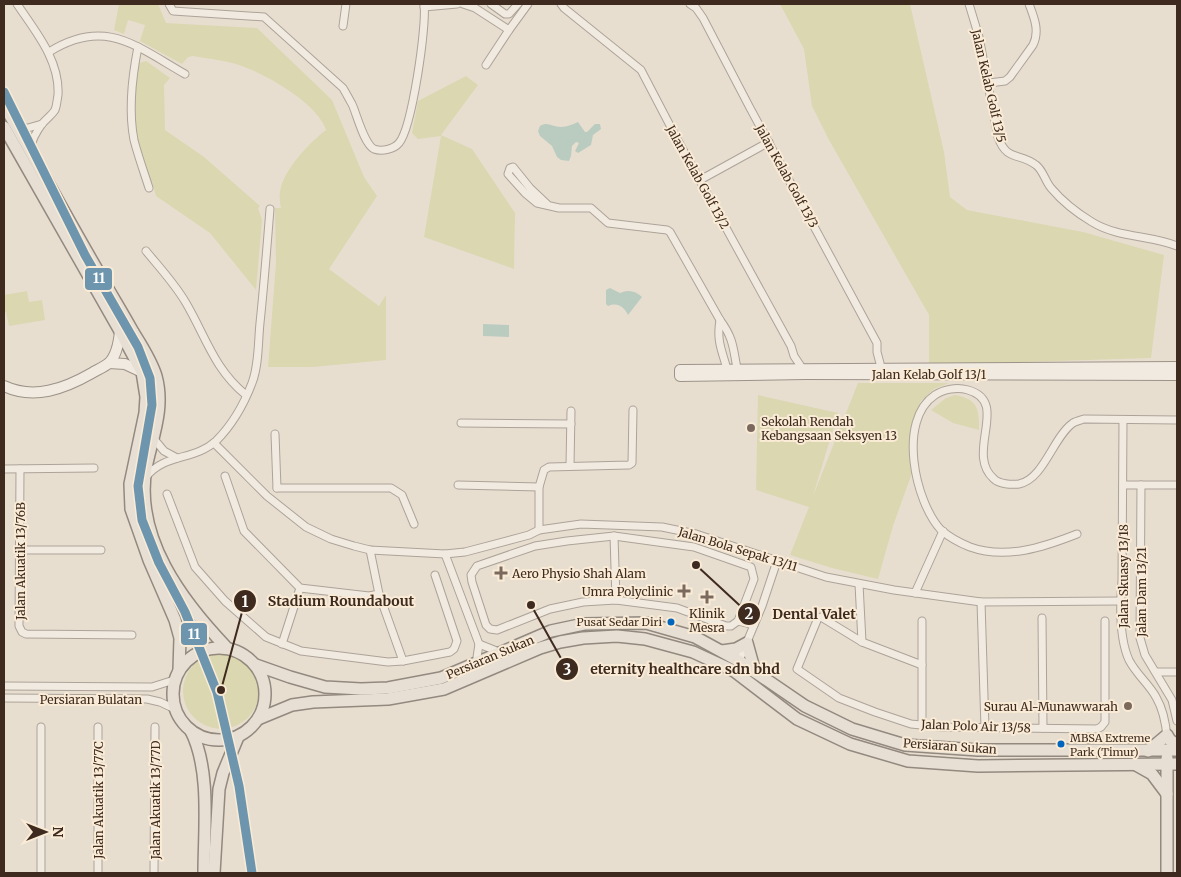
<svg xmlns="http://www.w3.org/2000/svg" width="1181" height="877" font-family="Merriweather,serif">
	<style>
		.green { fill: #dbd7b1 }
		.water { fill: #baccc0 }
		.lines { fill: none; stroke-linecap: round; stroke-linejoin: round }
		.street-casing { stroke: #ada398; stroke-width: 9 }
		.secondary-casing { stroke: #9d9388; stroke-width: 12 }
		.primary-casing { stroke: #93897f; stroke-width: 14 }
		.street { stroke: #f0eae1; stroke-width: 7 }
		.secondary { stroke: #f0eae1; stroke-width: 10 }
		.primary { stroke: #e7dfd3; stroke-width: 11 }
		.rail-1-casing { stroke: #f9ebd5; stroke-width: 12 }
		.rail-1 { stroke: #6d95ad; stroke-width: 9 }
		.poi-dot { fill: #7a695c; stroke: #f9ebd5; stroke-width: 2 }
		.bus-dot { fill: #0065bd; stroke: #f9ebd5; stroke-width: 2 }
		.labels { text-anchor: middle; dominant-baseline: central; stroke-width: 4; stroke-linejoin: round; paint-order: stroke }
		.bus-label { font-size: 11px; fill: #3e2a1e; stroke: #f9ebd5; text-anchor: end }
		.street-label { font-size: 12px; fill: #3e2a1e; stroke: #f9ebd5 }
		.poi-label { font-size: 12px; fill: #3e2a1e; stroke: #f9ebd5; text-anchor: start }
		.leader { fill: none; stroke: #3e2a1e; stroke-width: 2 }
		.callout-dot { fill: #3e2a1e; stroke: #f9ebd5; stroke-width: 2 }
		.mark-label { font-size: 15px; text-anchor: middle; font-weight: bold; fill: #fff }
		.callout-label { font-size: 14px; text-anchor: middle; font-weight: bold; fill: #3e2a1e; stroke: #f9ebd5; stroke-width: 4; stroke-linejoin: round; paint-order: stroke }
		.line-badge { stroke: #f9ebd5; stroke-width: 2 }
		.badge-label { font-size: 14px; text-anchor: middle; font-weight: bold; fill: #fff }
	</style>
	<rect width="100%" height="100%" fill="#e8ded0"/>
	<g class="green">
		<path d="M119,4H158L166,23L257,28L332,100L364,177L377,196L329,269L379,306L386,295V360L313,367H268L276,263L275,208H281C280,203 279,197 280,192C283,170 309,143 326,130C318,103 264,73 239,65C224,60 208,59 193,56L188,57L182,64L140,41L145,25L128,20L124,34L114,30Z"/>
		<path d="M780,4H910L944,152L950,197L967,210L1083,232L1164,255L1151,358L929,365V315L829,140L812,106L804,49Z"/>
		<path d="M146,61L170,78L164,85L165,130L204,157L260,206L258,208L262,220L256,290L210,233L156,196L152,182L149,183C144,162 134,139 134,118C133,99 136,81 139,63Z"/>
		<path d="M466,76L478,85L441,135L472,149L515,213L514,269L424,237L441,136L418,139L412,133L418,101Z"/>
		<path d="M27,291L29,302L42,300L45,320L9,326L6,312H4V295Z"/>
		<path d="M858,383H949L934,389L920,402L914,425L912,442V473L893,526L878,579L832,568L790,555L809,507L756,490L758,395L838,413L813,496Z"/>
		<path d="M955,395C978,399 979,409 979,430L953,423L931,410L946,398Z"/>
		<circle cx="221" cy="691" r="38"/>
	</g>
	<g class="water">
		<path d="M578,122L585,132H587L595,124H600L601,129L593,135L591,145L578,153L575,151L579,143L576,142L572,146L571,156L569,161L561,160L557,157L552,146L540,136L538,131L540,126C548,121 552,127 561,127C567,127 573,124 578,122Z"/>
		<path d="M610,288L620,293C628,289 636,291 642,297L628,315C624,307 618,302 608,306L606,304V290Z"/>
		<path d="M483,324L509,325V337L483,336Z"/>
	</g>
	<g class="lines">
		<g class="street-casing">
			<g id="street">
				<path d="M17,4C35,31 60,60 58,95C57,100 57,105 55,110C52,115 46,119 42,124C36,132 32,140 30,149"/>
				<path d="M169,4L173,11L264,17L343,88C346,93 349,99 352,104C357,115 364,144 374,149C382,152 394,149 399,143C412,128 427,25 424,4"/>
				<path d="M463,4L475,8L509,30L528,4"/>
				<path d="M491,4L505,14H509L518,4"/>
				<path d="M561,4L564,8L641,70L676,137L791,346L794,356L804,371"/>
				<path d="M690,4L696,8L703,18L750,108L877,343V352L882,371"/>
				<path d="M969,4L979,37L998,137C1007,162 1019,152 1036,165C1043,170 1045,181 1051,188C1062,201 1077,213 1092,222C1118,238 1150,235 1177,246"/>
				<path d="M424,7L457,4"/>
				<path d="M343,26L346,4"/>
				<path d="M138,47C132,77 128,109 134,140C138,156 144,172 149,188"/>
				<path d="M49,52C105,17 136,46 185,74"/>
				<path d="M486,65L509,30"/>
				<path d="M989,83L1005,81L1010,77L1033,45C1040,31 1034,17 1029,4"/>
				<path d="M17,128H28L42,124"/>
				<path d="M700,180L769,142"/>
				<path d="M548,205L530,188L513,167L510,168L508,174L525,193L537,203L559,208H591L608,223L667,230L670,232L720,320C735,340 733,351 738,373"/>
				<path d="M146,251C160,268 175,284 186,303C206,337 214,369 246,395"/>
				<path d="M720,320C716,343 723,352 728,373"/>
				<path d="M1123,420L1122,580C1120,604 1119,638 1129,660C1136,674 1149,684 1156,697C1163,709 1166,724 1167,738"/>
				<path d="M461,423L571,424"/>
				<path d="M275,434L277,488"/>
				<path d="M154,439L164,451L177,458"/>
				<path d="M214,443L267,496L306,527L331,539L354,546L370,550L445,554L465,552L529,535L539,530L581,524L662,527L696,534L826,577L894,590L981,602L1120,601"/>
				<path d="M570,466L571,411"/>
				<path d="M4,469L94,468"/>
				<path d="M20,469L19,626L22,632L26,634L132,635"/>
				<path d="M225,476L244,531L300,588L369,596L379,594"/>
				<path d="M146,477C165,453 194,461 216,441C232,425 244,404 252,383C259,365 258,342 260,323C264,285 267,247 270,209"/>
				<path d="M458,485L539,487"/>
				<path d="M1123,485H1177"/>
				<path d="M1141,485L1140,638L1145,655L1172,700L1177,721"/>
				<path d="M277,488H391L402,495L414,524"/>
				<path d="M167,494L195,567L225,601L266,637L301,651L388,662L403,661L450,652L454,649L457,641L435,575"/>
				<path d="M539,530V487L544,470L549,467L629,465L632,463L633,410"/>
				<path d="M1077,534C1044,547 1006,560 970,547C960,543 949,537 941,530C915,502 897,420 935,395C944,389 957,387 968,390C1011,402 964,453 994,479C999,484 1011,485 1019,484C1044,479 1053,437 1073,423C1076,421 1081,420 1084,419L1177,420"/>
				<path d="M614,536L694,547L751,567L754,579L738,621L731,626H726L677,608L616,600L583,602L550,609L497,630L490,629L486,625L472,582L471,575L477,566L535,546L567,541Z"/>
				<path d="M614,536L616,600"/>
				<path d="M20,550H101"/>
				<path d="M370,550L379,594L403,661"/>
				<path d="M445,554L479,644L476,664"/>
				<path d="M859,584L862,642"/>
				<path d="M915,593L943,531"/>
				<path d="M981,602L985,728"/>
				<path d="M1042,618L1043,728"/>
				<path d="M738,621L754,625"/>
				<path d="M922,621V726"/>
				<path d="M282,644L300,588"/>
				<path d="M479,644L499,652"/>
				<path d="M739,661L762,606L777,561"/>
				<path d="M922,665L862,642L821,617L818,618L797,669L839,698L875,712L911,724L941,727L1097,729L1101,727L1105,722V621"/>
				<path d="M1156,672H1177"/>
				<path d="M4,686L152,687L174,680"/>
				<path d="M4,698L147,699L160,702L175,709"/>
				<path d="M41,727V873"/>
				<path d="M98,727V873"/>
				<path d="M154,873L155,727"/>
			</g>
		</g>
		<g class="secondary-casing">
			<g id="secondary">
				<path d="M109,363L125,364L142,372"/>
				<path d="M1177,367L680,370V376L805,374L1177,375"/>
				<path d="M4,386C34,400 64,389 92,373C97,370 104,367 109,363C117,355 119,342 120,331"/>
			</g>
		</g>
		<g class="primary-casing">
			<g id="primary">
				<path d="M4,105C36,160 66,217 99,273C110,293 122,312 133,332C141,345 151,360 156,376C165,409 152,437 146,468C134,538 182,601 227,648"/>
				<path d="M4,127L120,331L142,372L146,397L145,413L130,484L131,509L149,560L175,620L180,638L179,670"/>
				<circle cx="219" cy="694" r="46"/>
				<path d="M722,651L736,649L747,643L755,672"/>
				<path d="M256,665L290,677L325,687L361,689L388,688L441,678L551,631L584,624L646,623L695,637L739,661L805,706L852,729L905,745L978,750H1177"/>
				<path d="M258,719L292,705L313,702L388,699L444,689L540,648L560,642L583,638L617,636L645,639L693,652L734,671L797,719L850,744L908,761L978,766L1177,764"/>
				<path d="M191,731C211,770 204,830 204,873"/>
				<path d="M1148,751L1167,735L1170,740L1177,745"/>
				<path d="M1136,765L1152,774L1167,794"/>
				<path d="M214,873L219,789L223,773L238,737"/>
				<path d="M1167,873V758"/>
			</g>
		</g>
		<use href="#street" class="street"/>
		<use href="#secondary" class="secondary"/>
		<use href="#primary" class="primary"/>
		<g class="rail-1-casing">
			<path id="rail-1" d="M4,92L85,255L138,347L150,378L152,405L138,486L142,520L159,563L185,612L217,692L239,786L252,873"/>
		</g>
		<use href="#rail-1" class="rail-1"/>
	</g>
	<g class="poi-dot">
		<circle cx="751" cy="428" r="5"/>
		<path d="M498.5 565.5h5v5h5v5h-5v5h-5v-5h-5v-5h5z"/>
		<path d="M681.5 583.5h5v5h5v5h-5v5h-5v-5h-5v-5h5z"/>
		<path d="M704.5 589.5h5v5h5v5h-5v5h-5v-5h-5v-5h5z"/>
		<circle cx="1128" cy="706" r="5"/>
	</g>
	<g class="bus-dot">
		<circle cx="671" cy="622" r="4.5"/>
		<circle cx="1061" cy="744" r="4.5"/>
	</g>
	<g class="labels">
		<g class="bus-label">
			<text x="662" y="622">Pusat Sedar Diri</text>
			<text x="1070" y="738" text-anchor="start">MBSA Extreme<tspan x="1070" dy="14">Park (Timur)</tspan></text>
		</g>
		<g class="street-label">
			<text transform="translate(989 86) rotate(77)">Jalan Kelab Golf 13/5</text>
			<text transform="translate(787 176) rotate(61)">Jalan Kelab Golf 13/3</text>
			<text transform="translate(698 177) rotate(61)">Jalan Kelab Golf 13/2</text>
			<text x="929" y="374">Jalan Kelab Golf 13/1</text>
			<text transform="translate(738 549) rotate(17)">Jalan Bola Sepak 13/11</text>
			<text transform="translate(20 561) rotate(-90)">Jalan Akuatik 13/76B</text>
			<text transform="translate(1123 576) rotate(-90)">Jalan Skuasy 13/18</text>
			<text transform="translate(1141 592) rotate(-90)">Jalan Dam 13/21</text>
			<text transform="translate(490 657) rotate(-23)">Persiaran Sukan</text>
			<text x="91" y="699">Persiaran Bulatan</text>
			<text transform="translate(976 726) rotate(2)">Jalan Polo Air 13/58</text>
			<text transform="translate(950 746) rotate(4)">Persiaran Sukan</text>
			<text transform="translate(98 800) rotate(-90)">Jalan Akuatik 13/77C</text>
			<text transform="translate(155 800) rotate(-90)">Jalan Akuatik 13/77D</text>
		</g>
		<g class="poi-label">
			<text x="761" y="421">Sekolah Rendah<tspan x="761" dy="14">Kebangsaan Seksyen 13</tspan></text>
			<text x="512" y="573">Aero Physio Shah Alam</text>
			<text x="673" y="591" text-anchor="end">Umra Polyclinic</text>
			<text x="707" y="613" text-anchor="middle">Klinik<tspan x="707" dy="14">Mesra</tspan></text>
			<text x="1118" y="706" text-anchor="end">Surau Al-Munawwarah</text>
		</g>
	</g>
	<path class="leader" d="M221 690L245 601M696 565L749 614M531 605L567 669"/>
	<g class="callout-dot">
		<circle cx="221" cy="690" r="5"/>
		<circle cx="696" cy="565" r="5"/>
		<circle cx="531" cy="605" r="5"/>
		<circle cx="245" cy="601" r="12"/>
		<circle cx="749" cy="614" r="12"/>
		<circle cx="567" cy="669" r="12"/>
	</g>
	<g class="mark-label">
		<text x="245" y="607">1</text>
		<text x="749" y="619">2</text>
		<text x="567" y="675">3</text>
	</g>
	<g class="callout-label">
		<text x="341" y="606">Stadium Roundabout</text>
		<text x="814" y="619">Dental Valet</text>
		<text x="685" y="674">eternity healthcare sdn bhd</text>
	</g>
	<g class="line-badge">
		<rect x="84" y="267" width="29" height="24" rx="5" fill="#6d95ad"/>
		<rect x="180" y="622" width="28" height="24" rx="5" fill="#6d95ad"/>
	</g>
	<g class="badge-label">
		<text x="99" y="283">11</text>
		<text x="194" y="639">11</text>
	</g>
	<rect width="1181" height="877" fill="none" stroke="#3e2a1e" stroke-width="10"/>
	<g transform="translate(45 832) rotate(90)" stroke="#f9ebd5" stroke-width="4" paint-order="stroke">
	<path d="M0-4L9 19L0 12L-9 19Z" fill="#3e2a1e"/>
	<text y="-8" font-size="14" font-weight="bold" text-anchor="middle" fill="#3e2a1e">N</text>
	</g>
</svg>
